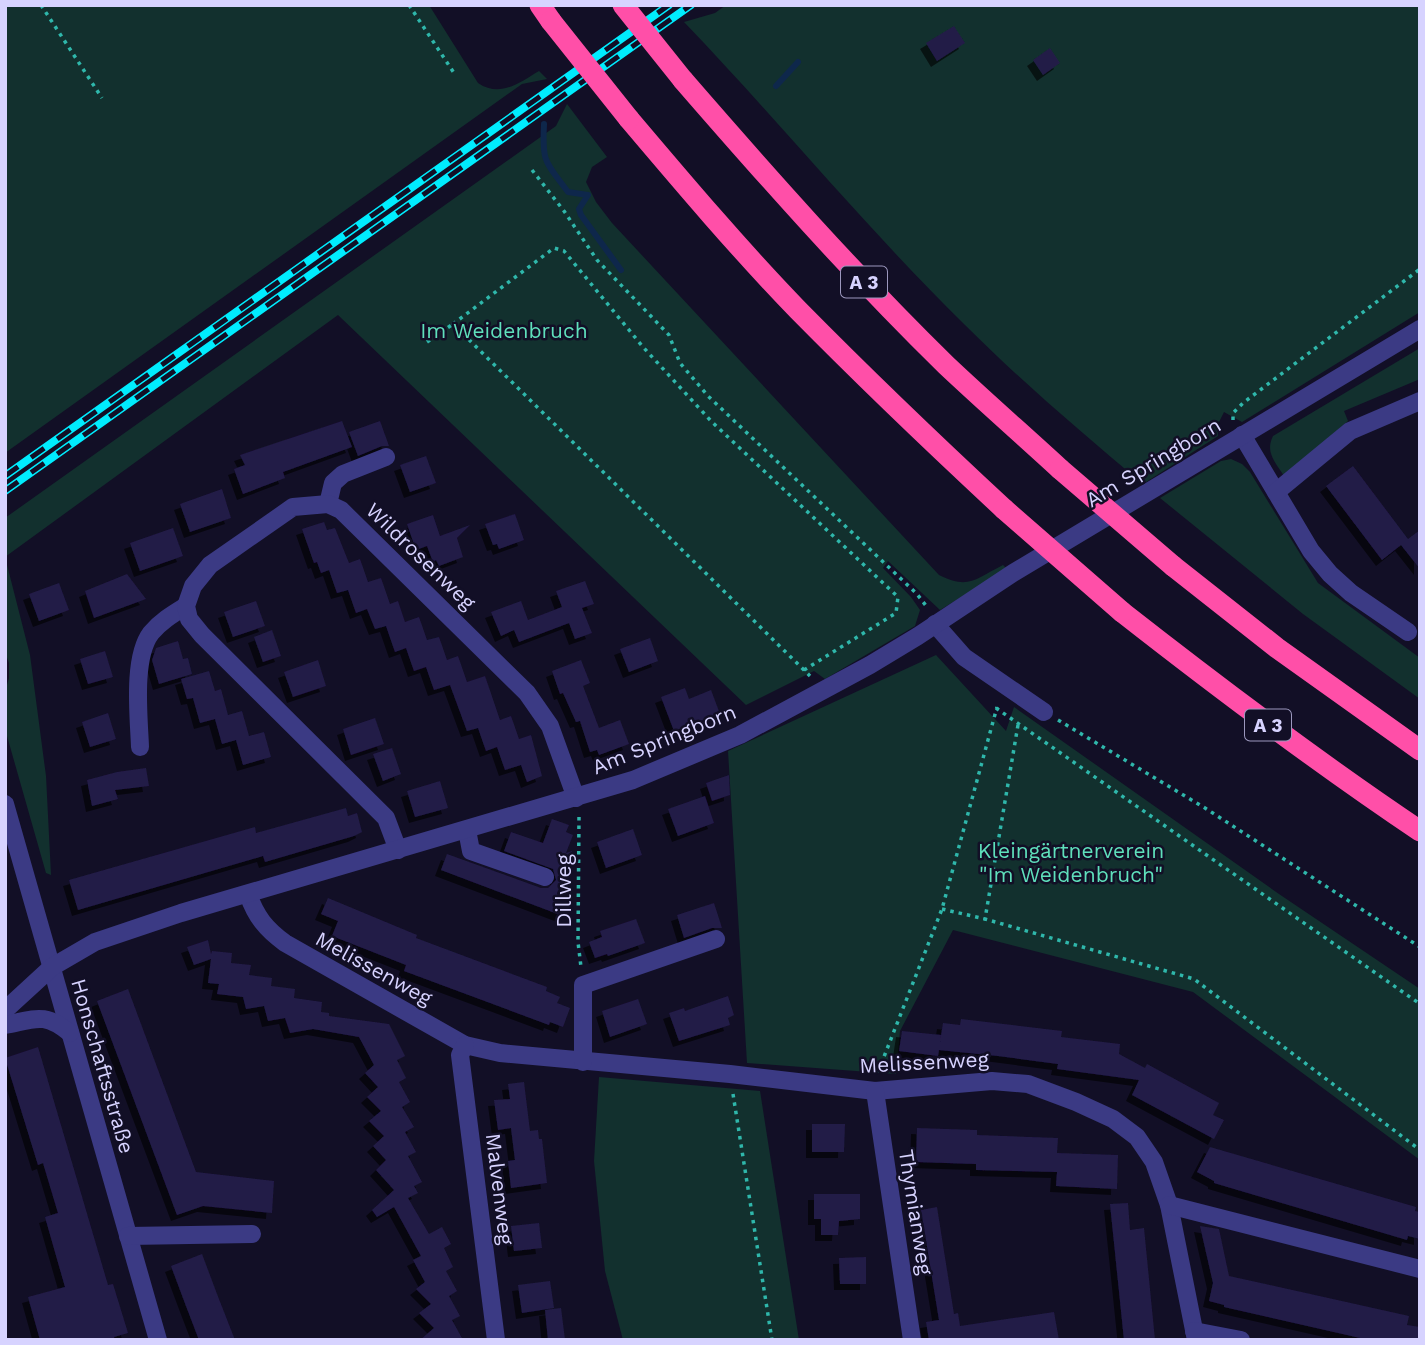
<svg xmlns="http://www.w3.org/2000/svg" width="1425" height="1345" font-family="'Work Sans',sans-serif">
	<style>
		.green { fill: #12302e }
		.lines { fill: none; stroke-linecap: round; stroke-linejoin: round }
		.stream { stroke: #0e274b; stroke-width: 6 }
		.building { fill: #221b47; filter: url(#shadow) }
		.path { stroke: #2fb7ab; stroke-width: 3.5; stroke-dasharray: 3.5 5; stroke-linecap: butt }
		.minor { stroke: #3b3a84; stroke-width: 18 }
		.highway { stroke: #ff4fa8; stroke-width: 21 }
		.rail-casing { stroke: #00ecfe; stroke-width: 8 }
		.rail { stroke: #120f26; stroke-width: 5; stroke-dasharray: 16; stroke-linecap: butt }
		.highway-bridge { stroke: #ff4fa8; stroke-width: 21 }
		.labels { text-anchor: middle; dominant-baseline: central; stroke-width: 5; stroke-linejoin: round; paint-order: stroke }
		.shield { fill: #120f26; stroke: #9c98be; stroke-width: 2 }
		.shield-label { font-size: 19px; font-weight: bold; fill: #d7d3ff }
		.park-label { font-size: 21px; fill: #5fe0bc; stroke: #120f26 }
		.street-label { font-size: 21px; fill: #d7d3ff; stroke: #120f26 }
	</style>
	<defs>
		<filter id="shadow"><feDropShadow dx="-6" dy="6" stdDeviation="0" flood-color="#0009"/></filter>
	</defs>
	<rect width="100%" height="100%" fill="#120f26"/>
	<g class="green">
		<path d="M5,5H429L478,83C500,98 519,83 539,71L547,79L522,84L5,453Z"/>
		<path d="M726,5H1420V312L1242,422L1224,412L1218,424V436L1143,484C1082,433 1021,381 965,325C866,228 779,121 684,22L715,13Z"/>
		<path d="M567,104L607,157L592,167L586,182L596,202L612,223L939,575C969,590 975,579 1003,565L1007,569L940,610L888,561L883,568L911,597L920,610L915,626L825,679L814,671L746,705L338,315L5,557L30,655L46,776L51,875L46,873L5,729V692L9,678V663L5,652V518L556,126Z"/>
		<path d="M1420,348V379L1344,411L1348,421L1284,476C1275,462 1265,452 1273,436Z"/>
		<path d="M1231,459L1242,464L1250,472L1318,583L1420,658V699L1303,614L1160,498L1221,461Z"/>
		<path d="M936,655L1006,731L1014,707L1279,894L1420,989V1160L1193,992L953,930L900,1031L896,1074L747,1063L728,751Z"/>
		<path d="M599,1077L760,1091L799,1340H623L605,1271L594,1161Z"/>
	</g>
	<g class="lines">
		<g class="stream">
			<path d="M776,86L798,62"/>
			<path d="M544,124C542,163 545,161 568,192L588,195L579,209L581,215L621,270"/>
		</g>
	</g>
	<g class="building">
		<path d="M954,26L965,43L937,61L926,43Z"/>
		<path d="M1050,48L1060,63L1043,75L1033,60Z"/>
		<path d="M342,421L352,447L283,472L285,478L243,494L234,469L245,465L240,455Z"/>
		<path d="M380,421L389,446H382L358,456L349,432Z"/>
		<path d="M426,456L436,483L410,492L400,465Z"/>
		<path d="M1353,466L1408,539L1420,530V569L1401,545L1382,560L1326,486Z"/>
		<path d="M222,489L231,518L190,532L180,504Z"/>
		<path d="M515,514L524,540L499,549L497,544L493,545L485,524Z"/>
		<path d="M433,515L440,536L470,525L457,538L463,557L439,566L436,560L433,562L427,546L416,550L407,524Z"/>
		<path d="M324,522L327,530L335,528L349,563L360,559L368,582L381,578L390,604L398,601L405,622L419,617L427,640L439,637L447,660L458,656L467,682L485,676L500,720L511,716L519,739L531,735L542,776L527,782L521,765L505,770L497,747L486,751L478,728L467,731L450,685L434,690L426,667L414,671L406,648L395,652L386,626L375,629L367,609L356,613L348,590L337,593L329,570L321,573L317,562L314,563L302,529Z"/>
		<path d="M173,528L183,556L140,571L130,543Z"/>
		<path d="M127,574L146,599L94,618L85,591Z"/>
		<path d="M585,581L594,604L582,608L592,633L575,639L569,623L519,642L514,630L501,636L491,612L521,601L528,620L562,607L556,591Z"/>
		<path d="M59,583L69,610L39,621L29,594Z"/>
		<path d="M256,601L265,626L233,637L224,612Z"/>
		<path d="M272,630L281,656L263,662L254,637Z"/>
		<path d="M650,638L658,661L629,672L620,649Z"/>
		<path d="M178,641L183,659L188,658L192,674L159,684L152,660L156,648Z"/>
		<path d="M105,651L113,677L88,684L80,659Z"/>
		<path d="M318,660L326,686L293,697L284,672Z"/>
		<path d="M581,660L590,683L583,686L599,728L620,720L629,744L599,755L597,750L590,752L580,721L576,722L563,693L560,694L552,671Z"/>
		<path d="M209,671L215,691L221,689L228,715L242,711L249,736L264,732L271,757L243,765L236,740L222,744L215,719L200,723L193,698L187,699L181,679Z"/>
		<path d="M685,688L689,699L711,690L720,714L674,731L661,697Z"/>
		<path d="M108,713L116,739L90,747L82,722Z"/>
		<path d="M375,718L384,744L351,755L343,729Z"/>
		<path d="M392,748L401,774L383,781L373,754Z"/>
		<path d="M146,768L149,786L115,790L118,799L92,806L87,780L117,772Z"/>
		<path d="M729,775L730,795L712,801L706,783Z"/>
		<path d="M440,781L448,808L415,817L407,791Z"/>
		<path d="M705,796L714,823L678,836L668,809Z"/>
		<path d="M346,808L348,816L357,813L362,832L354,836L265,862L263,856L78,910L69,880L255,827L256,833Z"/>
		<path d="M552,819L569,825L566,832L573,835L566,853L572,851L557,894L569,898L563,916L441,870L447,854L541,888H548L556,880L553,869L504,851L511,832L543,843Z"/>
		<path d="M633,829L642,855L606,868L597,842Z"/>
		<path d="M328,898L417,935L416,938L547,987L546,991L560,997L557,1003L570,1008L563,1027L550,1022L549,1025L404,971L406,965L332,936L338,921L321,914Z"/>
		<path d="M714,903L722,928H712L684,938L677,915Z"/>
		<path d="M636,919L645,943L608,956L607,954L595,958L589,942L602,937L600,931Z"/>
		<path d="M208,940L211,954L212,951L232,953L231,963L251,965L249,975L272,978L271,986L295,989L294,998L322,1002L321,1012L329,1013V1016L389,1024L405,1056L397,1060L406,1078L399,1082L410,1102L402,1107L414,1127L405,1132L416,1152L408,1156L422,1182L414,1186L418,1193L408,1198L429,1234L442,1227L451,1244L444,1248L453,1267L446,1271L457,1291L449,1296L460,1316L452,1320L463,1340H420L434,1328L419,1313L431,1304L416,1289L425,1282L413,1260L421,1256L394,1207L377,1217L372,1210L394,1190L376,1170L386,1160L373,1146L384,1136L369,1121L381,1111L367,1097L378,1087L365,1073L374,1065L359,1037L313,1029L290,1033L285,1018L268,1021L264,1006L246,1009L243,997L217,994L219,984L208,983L211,959L194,965L187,947Z"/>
		<path d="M128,989L196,1172L274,1181L272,1213L203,1206L177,1215L97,1001Z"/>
		<path d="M728,996L734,1015L728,1018L730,1025L679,1041L669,1013L684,1008L685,1011Z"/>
		<path d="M638,999L647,1024L610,1037L602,1011Z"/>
		<path d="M961,1019L1062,1031L1061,1037L1120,1044L1119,1054L1145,1068L1147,1064L1219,1103L1213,1115L1224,1120L1214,1139L1132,1095L1139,1080L1057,1069L1058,1064L998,1056L939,1050L938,1056L899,1051L902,1031L941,1035L940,1042L943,1023L960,1025Z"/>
		<path d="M38,1047L108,1285L113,1284L128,1333L114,1337L115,1340H40L28,1297L65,1287L45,1217L58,1213L43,1163L38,1165L5,1058Z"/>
		<path d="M524,1082L530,1131L538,1130L539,1139H542L547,1183L511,1188L508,1161L515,1160L511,1128L498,1130L494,1100L510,1099L508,1084Z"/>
		<path d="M812,1124H845L844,1152H812Z"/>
		<path d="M917,1128L977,1130V1135L1058,1138L1057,1153L1118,1155L1117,1189L1056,1186L1057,1172L976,1170V1164L916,1162Z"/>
		<path d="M1210,1147L1416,1207L1415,1211L1420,1212V1239L1408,1236L1407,1240L1214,1183V1181L1197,1172Z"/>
		<path d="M814,1194H860V1219L839,1221L838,1235H821V1219H814Z"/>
		<path d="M1128,1203L1130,1230L1144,1228L1155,1340H1124L1110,1204Z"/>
		<path d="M937,1207L954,1314L958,1313L960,1326L1054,1312L1059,1340H929L926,1322L939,1320L921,1210Z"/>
		<path d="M539,1223L542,1248L514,1251L511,1226Z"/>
		<path d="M1200,1226L1219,1229L1229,1276L1409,1316L1407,1325L1420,1327V1340H1369L1224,1307V1305L1209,1301L1213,1283Z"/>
		<path d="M202,1254L217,1294L235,1340H199L186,1306L171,1266Z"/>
		<path d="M866,1257V1284H840L839,1258Z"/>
		<path d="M550,1281L554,1308L522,1313L518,1285Z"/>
		<path d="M561,1308L565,1340H548L545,1310Z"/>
	</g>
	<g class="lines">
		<g class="path">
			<path d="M41,5L102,98"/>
			<path d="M409,5L454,73"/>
			<path d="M532,170L564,211L597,260L669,335L680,363L708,396L917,594L927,607"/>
			<path d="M427,342L453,324"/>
			<path d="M1233,420V413L1243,403L1420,269"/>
			<path d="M804,670L896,613L898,597L711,421L643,347L564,251L554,248L453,324L810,676"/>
			<path d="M996,708L1420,1004"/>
			<path d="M1058,720L1205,808L1420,947"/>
			<path d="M1018,725L985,919L1194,979L1420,1150"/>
			<path d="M579,817L578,942L581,967"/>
			<path d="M942,909L985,919"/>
			<path d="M878,1072L942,909L997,707"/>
			<path d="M733,1094L772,1340"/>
		</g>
		<g class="minor">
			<path d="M1242,435L1311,551L1330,574L1351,593L1408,632"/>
			<path d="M1276,492L1350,431L1420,401"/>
			<path d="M328,504L333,483L343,474L386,457"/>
			<path d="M935,624L964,657L1044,712"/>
			<path d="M140,747C139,718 132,658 151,633C161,621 173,614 186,606"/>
			<path d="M5,804L158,1340"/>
			<path d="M467,830L471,851L545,877"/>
			<path d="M398,850L386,818L202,635L189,619L186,606L193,586L210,565L293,507L328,504L341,510L527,693L550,726L576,798"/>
			<path d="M248,894C256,917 266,929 285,943L465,1045L500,1053L730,1074L875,1091L992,1081L1028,1084L1076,1102L1113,1119L1137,1137L1154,1162L1169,1205L1196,1340"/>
			<path d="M5,1010L52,967L95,942L181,913L633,780L740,735L870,665L918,636L1013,573L1420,329"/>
			<path d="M5,1025C36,1019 44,1012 70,1033"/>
			<path d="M465,1045L460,1055L496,1340"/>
			<path d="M583,1062V985L716,939"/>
			<path d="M875,1091L912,1340"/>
			<path d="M1169,1205L1420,1269"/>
			<path d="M128,1236L252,1234"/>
			<path d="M1194,1331L1241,1340"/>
		</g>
		<g class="highway">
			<path d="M540,5L551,21"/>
			<path d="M683,80C768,178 854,275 946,365C983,400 1022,434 1060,469"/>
			<path d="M629,119C684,184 739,249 798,310C865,378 934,444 1004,509"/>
			<path d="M1173,566L1277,648L1420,750"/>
			<path d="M1122,612C1219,688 1317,762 1420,831"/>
		</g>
		<g class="rail-casing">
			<g id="rail">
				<path d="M5,476L669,5"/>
				<path d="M5,491L691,5"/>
			</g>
		</g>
		<use href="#rail" class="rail"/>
		<g class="highway-bridge">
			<path d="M623,5L683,80"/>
			<path d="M551,21L629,119"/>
			<path d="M1060,469L1173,566"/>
			<path d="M1004,509L1122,612"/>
		</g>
	</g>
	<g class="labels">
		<g class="shield">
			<rect x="841" y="266.5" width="46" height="31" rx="5"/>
			<rect x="1245" y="709.5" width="46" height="31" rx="5"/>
		</g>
		<g class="shield-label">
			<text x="864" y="282">A 3</text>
			<text x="1268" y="725">A 3</text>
		</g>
		<g class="park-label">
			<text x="504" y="330">Im Weidenbruch</text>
			<text x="1071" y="850">Kleingärtnerverein<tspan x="1071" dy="24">"Im Weidenbruch"</tspan></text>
		</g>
		<g class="street-label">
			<text transform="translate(1153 462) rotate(-31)">Am Springborn</text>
			<text transform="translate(421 556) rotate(44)">Wildrosenweg</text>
			<text transform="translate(664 739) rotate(-22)">Am Springborn</text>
			<text transform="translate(563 891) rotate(-90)">Dillweg</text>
			<text transform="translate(374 968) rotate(29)">Melissenweg</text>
			<text transform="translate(924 1062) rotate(-3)">Melissenweg</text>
			<text transform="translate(103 1066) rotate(74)">Honschaftsstraße</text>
			<text transform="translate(500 1189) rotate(83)">Malvenweg</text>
			<text transform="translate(916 1212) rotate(81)">Thymianweg</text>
		</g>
	</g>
	<rect width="1425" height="1345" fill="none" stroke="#d7d3ff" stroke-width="14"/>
</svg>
